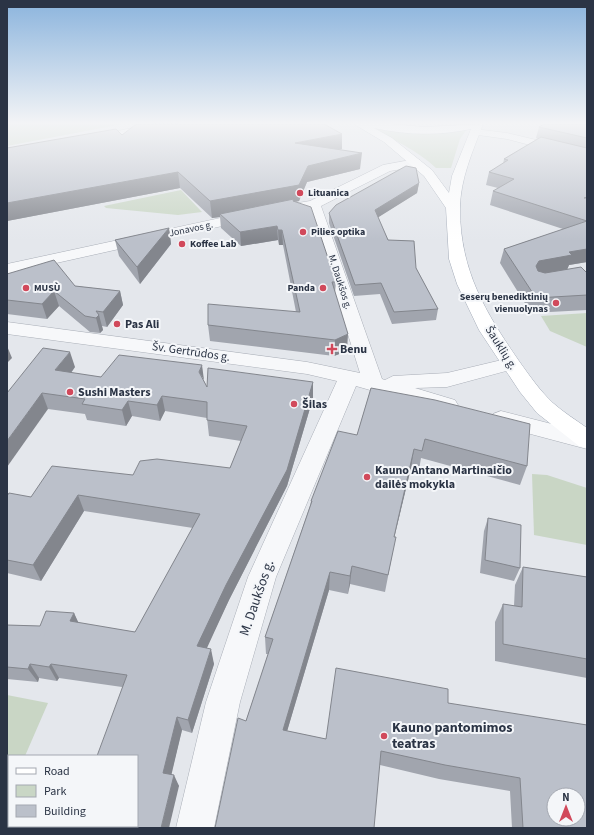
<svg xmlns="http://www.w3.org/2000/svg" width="594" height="835" font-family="'Source Sans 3',sans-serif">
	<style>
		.green { fill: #c9d6c5 }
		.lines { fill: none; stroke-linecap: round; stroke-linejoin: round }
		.minor-casing { stroke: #a9aeb7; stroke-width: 1 }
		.major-casing { stroke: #a3abb8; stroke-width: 1 }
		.minor { fill: #f7f8fa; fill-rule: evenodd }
		.major { fill: #fff; fill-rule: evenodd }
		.wall { fill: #a1a5ae }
		.shaded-wall { fill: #83868d }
		.building { fill: #bbc0ca; stroke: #83868d; fill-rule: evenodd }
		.poi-dot { fill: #d1495b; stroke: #f4f6f9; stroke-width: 1.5 }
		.labels { text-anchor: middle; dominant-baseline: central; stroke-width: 4; stroke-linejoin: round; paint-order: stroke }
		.far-poi-label { font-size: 10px; font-weight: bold; fill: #2b3445; stroke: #f4f6f9; text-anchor: start }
		.far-street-label { font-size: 10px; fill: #2b3445; stroke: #f4f6f9 }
		.poi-label { font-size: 12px; font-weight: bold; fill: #2b3445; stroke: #f4f6f9; text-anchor: start }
		.street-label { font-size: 12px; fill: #2b3445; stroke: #f4f6f9 }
		.near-street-label { font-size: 14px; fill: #2b3445; stroke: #f4f6f9 }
		.near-poi-label { font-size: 14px; font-weight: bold; fill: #2b3445; stroke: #f4f6f9; text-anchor: start }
	</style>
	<rect width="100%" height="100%" fill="#e4e7ec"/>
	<g class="green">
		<path d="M7,124H123L7,146Z"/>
		<path d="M369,127L467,129L460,139L451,168H436C417,150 392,139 369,127Z"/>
		<path d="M181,190L202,212L178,215L106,208L104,206Z"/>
		<path d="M587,313V347L550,331L541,316Z"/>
		<path d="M532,474L547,475L587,488V545L534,535Z"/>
		<path d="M7,695L48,703L25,756H9V793L7,798Z"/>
	</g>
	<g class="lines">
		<g class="minor-casing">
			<g id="minor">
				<path d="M153,124H178L173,127L92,142L86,139L92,136Z"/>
				<path d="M475,129L507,133L587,152V160L507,139L471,134L470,132L471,130Z"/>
				<path d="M416,159L420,160L422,163L420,166L390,171L321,206L382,379L385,380L393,376L447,373L510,358L517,360L520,364L517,368L447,387L415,388L455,400L458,405L455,410L447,412L356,386L276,577L240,702L214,828H176L206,702L248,577L337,381L307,374L7,334V322L307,362L360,373L309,209L267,216L7,274V264L267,208L310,201L383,165Z"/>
				<path d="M501,411L587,433V449L493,424L490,419L493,414Z"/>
			</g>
		</g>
		<g class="major-casing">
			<path id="major" d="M354,124H390L424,127L483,124C473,151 460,179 460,209C460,270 485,312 519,361C529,375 540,391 553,403C563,412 576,420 587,428V448L579,446L537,413L520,392L479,330L457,284L449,259L446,208L424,176L384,142ZM374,128C406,135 439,136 471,129L452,176L449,193L432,170L392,138Z"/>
		</g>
		<use href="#minor" class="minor"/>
		<use href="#major" class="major"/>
	</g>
	<g class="wall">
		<path d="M543,124H587V262L569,265L567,269L587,273V310L531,313L500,263L504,249L563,229L490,205L493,191L498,188L486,185L489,172L503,164L504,159L538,139L536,138L539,127Z"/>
		<path d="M122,135L342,149L338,150L360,169L307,182L299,201L296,202L336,282L335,293L347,351L334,356L210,341L208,325L296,312L283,245H279L278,240L241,246L221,228L220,217L212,218L180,188L7,221V148Z"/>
		<path d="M419,183L417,193L378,217L388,240L416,268L438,309L436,320L392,324L380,294L354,296L329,223V213Z"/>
		<path d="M169,228L171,244L140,284L119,256L115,240Z"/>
		<path d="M7,274L75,286L120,291L123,305L107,327L102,326L103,330L100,333L90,332L59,306L47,319L7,314Z"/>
		<path d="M75,367L71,373L101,377L204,381L207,387L313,398L287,486L229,600L206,648L214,664L192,733L182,730L171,774L179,786L137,826L122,687L59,678L57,681L39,678L38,682L7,679V625L40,626L74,613L78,623L135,632L193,528L84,511L41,581L7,573V496L31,497L133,475L230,468L241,441L209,436L207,418L165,411L160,421L132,416L126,426L87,420L85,414L48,409L7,393Z"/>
		<path d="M371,388L527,466L520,485L421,458L419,470L411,468L394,537L392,556L385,592L350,584L348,594L329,590L287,731L326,739L448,703L587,828H512L510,791L439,779L380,765L246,721L268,654H266L265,637L310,506L311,501L357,435Z"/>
		<path d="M488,518L520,568L514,581L480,573L484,531Z"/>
		<path d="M523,567L587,577V678L495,661V622L503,604L514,606L515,585Z"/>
	</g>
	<g class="shaded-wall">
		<path d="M342,134V149L295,158V143Z"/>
		<path d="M362,153L360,169L307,182L299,201L220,214V217L212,218L210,201L308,166Z"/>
		<path d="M178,172L180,188L7,221V203Z"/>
		<path d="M419,183L417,193L374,220L375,210Z"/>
		<path d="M277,226L278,240L241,246L240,232Z"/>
		<path d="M169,228L171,244L140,284L137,267Z"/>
		<path d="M278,230H282L283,245H279Z"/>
		<path d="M587,249V262L569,265L567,270L535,276L536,266L539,261L569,252Z"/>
		<path d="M54,291L59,306L47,319L42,304Z"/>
		<path d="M120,291L123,305L107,327L103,312Z"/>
		<path d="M99,315L103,330L100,333L96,318Z"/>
		<path d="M348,334L347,351L334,356L335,340Z"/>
		<path d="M7,346L12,358L7,363Z"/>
		<path d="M70,352L75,367L61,386L55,370Z"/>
		<path d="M202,365L204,380L199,372Z"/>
		<path d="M313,382V398L287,486L229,600L201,661L197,646Z"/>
		<path d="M42,393L48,409L7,467V441Z"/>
		<path d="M162,396L165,411L160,421L157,405Z"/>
		<path d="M128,401L132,416L126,426L122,410Z"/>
		<path d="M414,449L411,468L390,555L394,537Z"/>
		<path d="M78,495L84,511L41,581L33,565Z"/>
		<path d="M352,566L350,584L348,594L350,576Z"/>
		<path d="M330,572L329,590L283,745V730Z"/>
		<path d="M74,613L81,628L70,621Z"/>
		<path d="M211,649L214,664L192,733L188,720Z"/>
		<path d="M30,664L39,678L38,682L28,669Z"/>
		<path d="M51,664L59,678L57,681L49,667Z"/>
		<path d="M177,717L182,730L169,785L163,773Z"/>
		<path d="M174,775L179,786L169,828H161Z"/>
	</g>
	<g class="building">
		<path d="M140,124H324L342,134L295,143L362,153L308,166L299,185L210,201L178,172L7,203V148L116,129L122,135L135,125Z"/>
		<path d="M544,124H587V138L539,127Z"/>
		<path d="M541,137L587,148V197L584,198H587V249L569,252L572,255L539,261L536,266L538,271L545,273L581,267L587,273V295L536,298L504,249L587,221L493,191L514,179L489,172L508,160L504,159Z"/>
		<path d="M406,166L416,168L419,183L375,210L388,240L414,241L416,268L438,309L394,312L381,283L355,285L329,213L336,205Z"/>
		<path d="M294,199L293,201L311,207L336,282H332L348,334L335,340L208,325V304L300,312L282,230H278L277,226L240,232L220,214Z"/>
		<path d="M169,228L137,267L115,240Z"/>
		<path d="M54,260L75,286L120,291L103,312L96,311L99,315L96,318L85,316L54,291L42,304L7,300V274Z"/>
		<path d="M43,348L70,352L55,370L101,377L119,355L202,365L199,372L207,387L208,368L313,382L287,470L226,585L197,646L211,649L188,720L177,717L163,773L174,775L161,828H61V826H137V756H97L127,675L51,664L49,667L30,664L28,669L7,667V625L40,626L46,611L74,613L70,621L135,632L200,514L78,495L33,565L7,560V496L9,493L31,497L52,466L133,475L140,461L157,459L230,468L247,426L207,420V402L162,396L157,405L128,401L122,410L82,404L85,399L42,393L7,441V393Z"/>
		<path d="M371,388L435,400L530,424L527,466L425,439L422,451L414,449L394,537H396L388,575L352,566L350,576L330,572L283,730L326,739L336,668L448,689V703L587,725V828H523L520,778L445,765L381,751L374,828H215L238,718L246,721L273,639L265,637L312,501H311L338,431L357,435ZM554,795H578V819H554Z"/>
		<path d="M488,518L521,525L520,568L485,560Z"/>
		<path d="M523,567L587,577V659L503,644V604L522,607Z"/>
	</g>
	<linearGradient id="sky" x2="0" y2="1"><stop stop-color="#8bb4dd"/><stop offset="0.51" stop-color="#f3f4f6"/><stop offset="1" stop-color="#f3f4f6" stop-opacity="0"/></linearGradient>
	<rect width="594" height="241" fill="url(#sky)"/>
	<g class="poi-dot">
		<circle cx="300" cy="193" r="4"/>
		<circle cx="303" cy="232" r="4"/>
		<circle cx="182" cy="244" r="4"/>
		<circle cx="26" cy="288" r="4"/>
		<circle cx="323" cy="288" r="4"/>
		<circle cx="556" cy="303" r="4"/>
		<circle cx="117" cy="324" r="4"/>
		<path d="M330 343h4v4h4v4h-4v4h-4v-4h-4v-4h4z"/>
		<circle cx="70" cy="392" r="4"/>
		<circle cx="294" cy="404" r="4"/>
		<circle cx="367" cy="477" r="4"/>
		<circle cx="384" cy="736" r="4"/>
	</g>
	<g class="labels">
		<g class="far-poi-label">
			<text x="308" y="193">Lituanica</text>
			<text x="311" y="232">Pilies optika</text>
			<text x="190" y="244">Koffee Lab</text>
			<text x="34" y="288">MUSÙ</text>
			<text x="315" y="288" text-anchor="end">Panda</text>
			<text x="548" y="297" text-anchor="end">Seserų benediktinių<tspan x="548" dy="12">vienuolynas</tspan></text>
		</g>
		<g class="far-street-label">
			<text transform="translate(191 229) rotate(-12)">Jonavos g.</text>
			<text transform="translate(340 282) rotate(72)">M. Daukšos g.</text>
		</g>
		<g class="poi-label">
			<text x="125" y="324">Pas Ali</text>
			<text x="340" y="349">Benu</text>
			<text x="78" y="392">Sushi Masters</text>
			<text x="302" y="404">Šilas</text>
			<text x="375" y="470">Kauno Antano Martinaičio<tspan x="375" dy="14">dailės mokykla</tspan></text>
		</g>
		<g class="street-label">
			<text transform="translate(501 348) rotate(58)">Šauklių g.</text>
			<text transform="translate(191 352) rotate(8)">Šv. Gertrūdos g.</text>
		</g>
		<g class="near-street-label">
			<text transform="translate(257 598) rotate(-71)">M. Daukšos g.</text>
		</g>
		<g class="near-poi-label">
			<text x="392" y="728">Kauno pantomimos<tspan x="392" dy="16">teatras</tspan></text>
		</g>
	</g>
	<rect width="594" height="835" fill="none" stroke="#2b3445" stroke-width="16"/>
	<rect x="8" y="755" width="130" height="72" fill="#f4f6f9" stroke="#a4a8b1"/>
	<rect x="16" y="768" width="20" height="6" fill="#ffffff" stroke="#a4a8b1"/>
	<text x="44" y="775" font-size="12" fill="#2b3445">Road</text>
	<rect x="16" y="785" width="20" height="12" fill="#c9d6c5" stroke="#a4a8b1"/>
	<text x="44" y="795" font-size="12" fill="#2b3445">Park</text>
	<rect x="16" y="805" width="20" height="12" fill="#bbc0ca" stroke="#a4a8b1"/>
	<text x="44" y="815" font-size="12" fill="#2b3445">Building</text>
	<g transform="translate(566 807)"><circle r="19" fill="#f4f6f9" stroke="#a4a8b1"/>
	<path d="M0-3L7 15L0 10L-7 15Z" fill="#d1495b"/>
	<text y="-6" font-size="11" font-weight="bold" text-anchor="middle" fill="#2b3445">N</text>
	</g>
</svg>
